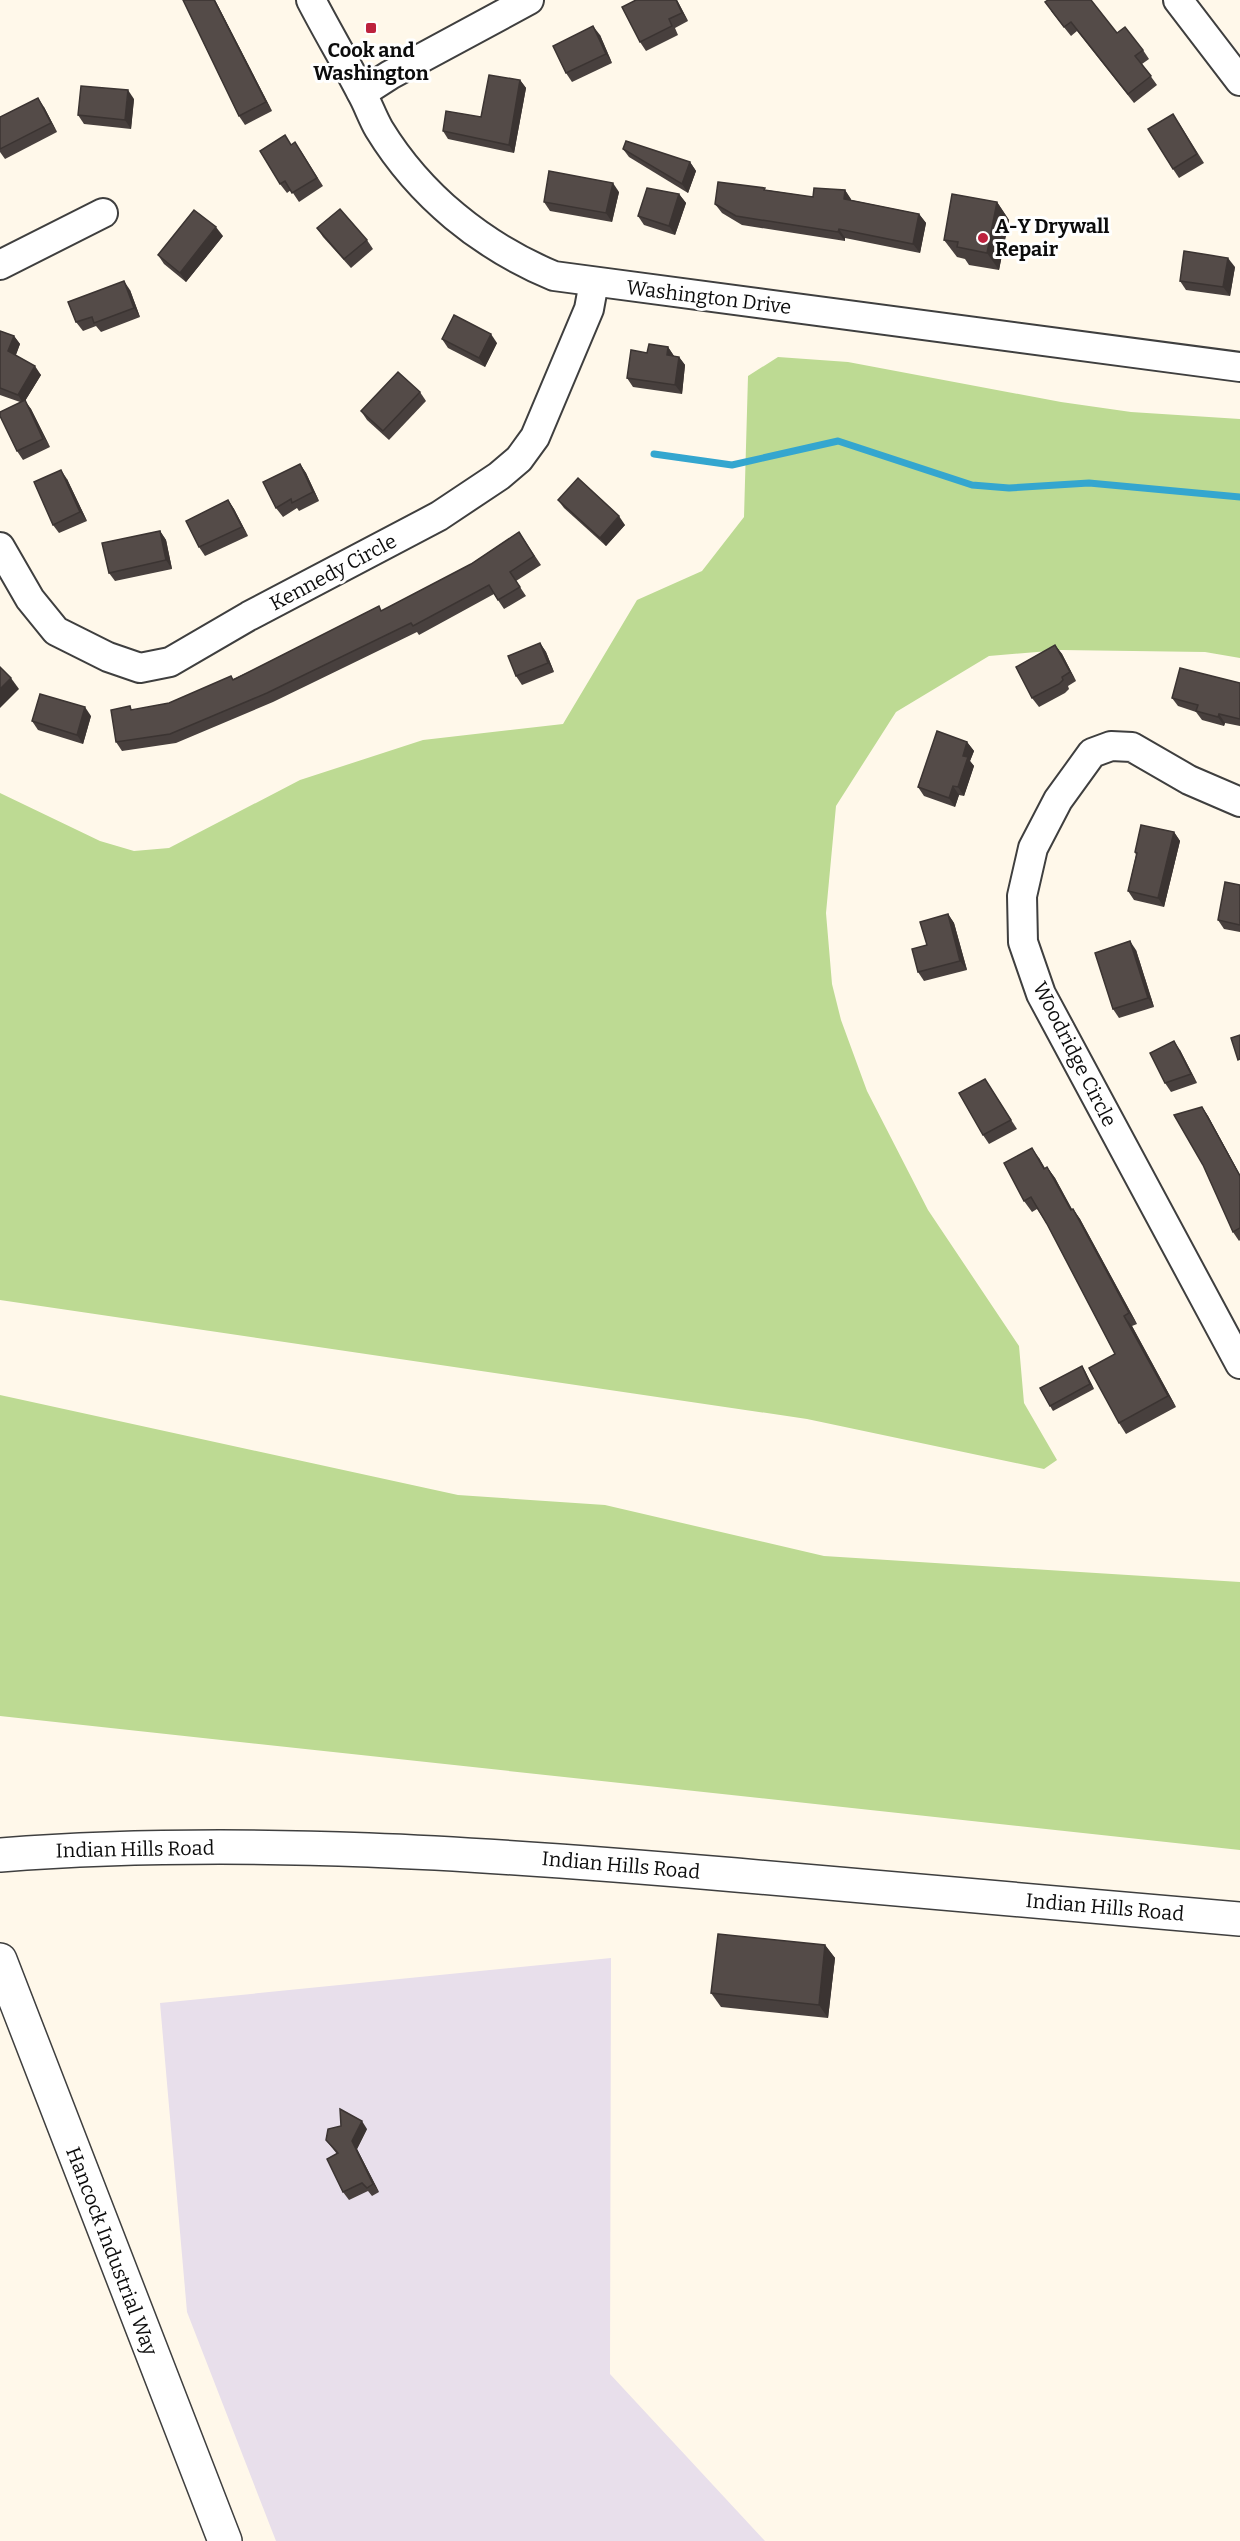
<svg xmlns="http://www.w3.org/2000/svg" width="1240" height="2541" font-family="Bitter,serif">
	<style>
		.industrial { fill: #e8dfeb }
		.forest { fill: #bdda93 }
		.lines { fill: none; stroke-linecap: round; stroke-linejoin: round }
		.stream { stroke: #34a6cf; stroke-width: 7 }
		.minor-casing { stroke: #3f3f3f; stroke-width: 32 }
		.tertiary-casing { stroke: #3f3f3f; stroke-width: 36 }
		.minor { stroke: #fff; stroke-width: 28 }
		.tertiary { stroke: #fff; stroke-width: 33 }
		.wall { fill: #48403e }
		.shaded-wall { fill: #3b3432 }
		.building { fill: #544b48; stroke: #3b3432; stroke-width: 1.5 }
		.poi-dot { fill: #bd223e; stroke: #fff; stroke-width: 2 }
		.labels { text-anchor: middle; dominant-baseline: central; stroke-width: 6; stroke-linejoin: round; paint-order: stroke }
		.poi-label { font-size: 20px; font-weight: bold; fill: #0c0c0c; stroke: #fff }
		.street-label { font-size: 20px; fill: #0c0c0c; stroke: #fff }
	</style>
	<rect width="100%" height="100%" fill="#fff8ea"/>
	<path class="industrial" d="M611,1958L610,2374L765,2541H276L187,2312L160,2003Z"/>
	<g class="forest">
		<path d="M778,357L848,362L1061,402L1131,412L1240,419V658L1205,652L1061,650L989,656L896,712L836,806L826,913L832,984L841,1020L867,1091L928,1210L1019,1346L1024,1403L1057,1460L1044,1469L807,1419L0,1300V793L100,841L134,851L169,848L300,780L423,740L563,724L637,600L702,571L744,517L748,376Z"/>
		<path d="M0,1395L458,1495L605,1505L824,1556L1240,1582V1850L0,1716Z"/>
	</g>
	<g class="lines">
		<path class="stream" d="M654,454L732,465L838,441L972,485L1009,488L1089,483L1240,497"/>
		<g class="minor-casing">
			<g id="minor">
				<path d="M311,0C327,31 345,61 361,92C368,104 372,117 379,129C420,196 482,246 554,276L1240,367"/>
				<path d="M1178,0L1240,81"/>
				<path d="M362,93L390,75L529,0"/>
				<path d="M0,265L103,213"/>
				<path d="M0,547L30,599L56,631L108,657L140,668L170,662L249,616L439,516L499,476L519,459L535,437L589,309L594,282"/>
				<path d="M1240,802L1189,780L1132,747L1111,746L1092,753L1058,800L1033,848L1022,896L1023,942L1041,994L1240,1364"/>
			</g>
		</g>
		<g class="tertiary-casing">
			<g id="tertiary">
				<path d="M0,1855C245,1836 492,1854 736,1875C904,1890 1072,1904 1240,1919"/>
				<path d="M0,1960L225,2541"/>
			</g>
		</g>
		<use href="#minor" class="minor"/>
		<use href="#tertiary" class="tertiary"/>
	</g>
	<g class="wall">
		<path d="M183,0H215L272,111L245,125L239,116Z"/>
		<path d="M636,0H677L688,21L675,28L678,35L646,51L640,42Z"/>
		<path d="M1051,11L1117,33L1143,50L1149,59L1142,64L1157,85L1134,103L1077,31L1071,36Z"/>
		<path d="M600,35L612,63L572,82L566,73Z"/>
		<path d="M520,80L526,88L514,153L448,139L443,131L481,117Z"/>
		<path d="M134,99L131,129L84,124L78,115Z"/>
		<path d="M44,107L57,132L5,159L0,152V117Z"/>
		<path d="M1179,123L1204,163L1179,178L1173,169Z"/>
		<path d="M291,144L301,151L323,186L299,202L291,190L287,193L280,184Z"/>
		<path d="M623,149L690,162L696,171L688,193L629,157Z"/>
		<path d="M767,190L813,197L845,190L851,200L919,214L926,223L920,253L845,238V241L742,225L722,213L715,204Z"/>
		<path d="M619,192L612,222L550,211L544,202Z"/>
		<path d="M679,194L686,203L675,235L644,225L638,216Z"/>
		<path d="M997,202L1009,220L999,270L969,265L965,259L957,257L944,240Z"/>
		<path d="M317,228L367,240L373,249L351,268L323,237Z"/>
		<path d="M223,236L186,282L164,264L158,255Z"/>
		<path d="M1235,267L1230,296L1186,290L1180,281Z"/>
		<path d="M130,290L140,317L101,332L96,326L83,331L76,322Z"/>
		<path d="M0,331L14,336L20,344L16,355L41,375L25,401L31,409L50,447L23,460L17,451L20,402L0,395Z"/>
		<path d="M442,339L497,343L485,367L448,348Z"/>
		<path d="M668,347L674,356L679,357L685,365L682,394L633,387L627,378L647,353Z"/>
		<path d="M420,392L426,401L389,440L367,420L361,411Z"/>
		<path d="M300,464L306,473L319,501L299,511L297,508L283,517L276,508Z"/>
		<path d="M67,479L87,521L59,533L53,525Z"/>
		<path d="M228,500L234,509L248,536L205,556L199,547Z"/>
		<path d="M558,500L625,525L606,546L564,508Z"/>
		<path d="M160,531L166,540L172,569L115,581L109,573Z"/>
		<path d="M519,532L541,565L516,581L526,596L504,609L494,594L419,635L417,632L273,702L176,743L122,751L116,742L169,703L233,679L381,611L471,564Z"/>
		<path d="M540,643L546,652L554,672L522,685L516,676Z"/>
		<path d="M1055,645L1062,654L1076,681L1068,686L1069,689L1065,693L1039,707L1032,698Z"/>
		<path d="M1240,683V726L1225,723L1224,726L1202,720L1196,712L1178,706L1172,698Z"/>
		<path d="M91,716L83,744L38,730L32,721Z"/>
		<path d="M967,742L974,751L970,761L974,766L964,796L959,795L955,807L924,796L918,787Z"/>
		<path d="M1174,832L1180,841L1164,907L1134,900L1128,891L1136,855L1135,852Z"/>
		<path d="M1240,885V932L1224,929L1218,920Z"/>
		<path d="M948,914L954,923L967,970L924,981L918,972L927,945Z"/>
		<path d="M1136,950L1154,1007L1119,1018L1113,1009Z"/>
		<path d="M1180,1050L1197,1083L1171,1092L1165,1083Z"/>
		<path d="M985,1079L1017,1129L989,1144L983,1135Z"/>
		<path d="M1202,1107L1208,1116L1240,1175V1240L1239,1241L1233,1232Z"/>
		<path d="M1039,1158L1045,1168L1047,1167L1055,1178L1072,1209H1073L1080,1219L1137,1324L1132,1326L1176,1407L1126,1434L1119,1423L1115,1354L1047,1224L1037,1209L1032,1212L1024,1201Z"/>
		<path d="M1082,1366L1085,1371L1094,1389L1053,1411L1050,1406Z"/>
		<path d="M825,1945L835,1958L828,2018L721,2007L711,1993Z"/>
		<path d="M367,2129L357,2149L379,2192L372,2196L368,2191L349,2200L343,2192L337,2154L326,2140Z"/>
	</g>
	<g class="shaded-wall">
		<path d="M214,0H215L272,111L266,102Z"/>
		<path d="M676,0H677L688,21L682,13Z"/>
		<path d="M593,26L600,35L612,63L606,54Z"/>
		<path d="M520,80L526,88L514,153L509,145Z"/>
		<path d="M128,90L134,99L131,129L125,120Z"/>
		<path d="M38,98L44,107L57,132L51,123Z"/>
		<path d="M690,162L696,171L688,193L682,184Z"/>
		<path d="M613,183L619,192L612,222L606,213Z"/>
		<path d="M845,190L851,199L850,208L844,199Z"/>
		<path d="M679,194L686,203L675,235L669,226Z"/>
		<path d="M997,202L1009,220L999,270L987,253Z"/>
		<path d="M919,214L926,223L920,253L913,244Z"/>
		<path d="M216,227L223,236L186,282L180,273Z"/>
		<path d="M839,229L845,238V241L838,232Z"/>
		<path d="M1228,258L1235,267L1230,296L1223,287Z"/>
		<path d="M124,281L130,290L140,317L134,308Z"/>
		<path d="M491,334L497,343L485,367L479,358Z"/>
		<path d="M14,336L20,344L14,359L8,351Z"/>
		<path d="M668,347L674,356L667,355Z"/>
		<path d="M679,357L685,365L682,394L675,385Z"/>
		<path d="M35,366L41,375L25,401L31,409L50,447L18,395Z"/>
		<path d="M300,464L306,473L319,501L313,492Z"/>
		<path d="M61,470L67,479L87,521L80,512Z"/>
		<path d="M228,500L234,509L248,536L242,527Z"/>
		<path d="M619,516L625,525L606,546L600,538Z"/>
		<path d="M160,531L166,540L172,569L166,560Z"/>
		<path d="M540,643L546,652L554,672L548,663Z"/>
		<path d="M1055,645L1062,654L1076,681L1070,672Z"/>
		<path d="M11,678L19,689L0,708V689Z"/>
		<path d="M85,707L91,716L83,744L77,735Z"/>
		<path d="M1219,714L1225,723L1224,726L1218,717Z"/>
		<path d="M967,742L974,751L970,761L974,766L964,796L958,787L963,756Z"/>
		<path d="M953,786L959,795L955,807L949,798Z"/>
		<path d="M1174,832L1180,841L1164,907L1158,898Z"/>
		<path d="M948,914L954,923L967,970L960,961Z"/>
		<path d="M1130,941L1136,950L1154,1007L1148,998Z"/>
		<path d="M1174,1041L1180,1050L1197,1083L1191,1074Z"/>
		<path d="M1202,1107L1208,1116L1240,1175V1177Z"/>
		<path d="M1032,1148L1039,1158L1051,1180L1044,1169Z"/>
		<path d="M1047,1167L1055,1178L1078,1221L1071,1210Z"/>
		<path d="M1073,1209L1080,1219L1137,1324L1129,1313Z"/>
		<path d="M1124,1316L1132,1326L1176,1407L1168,1396Z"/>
		<path d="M1082,1366L1085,1371L1094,1389L1090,1384Z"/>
		<path d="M825,1945L835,1958L828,2018L819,2005Z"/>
		<path d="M362,2121L367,2129L357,2149L379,2192L373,2184L352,2141Z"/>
	</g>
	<g class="building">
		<path d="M183,0H214L266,102L239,116Z"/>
		<path d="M636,0H676L682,13L669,19L672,26L640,42L622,7Z"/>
		<path d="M1048,0H1091L1117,33L1125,27L1143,50L1135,56L1151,76L1128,94L1071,22L1064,27L1045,2Z"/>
		<path d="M593,26L606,54L566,73L553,46Z"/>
		<path d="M489,75L520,80L509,145L443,131L446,111L481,117Z"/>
		<path d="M81,86L128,90L125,120L78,115Z"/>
		<path d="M38,98L51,123L0,149V117Z"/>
		<path d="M1173,114L1197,154L1173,169L1148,129Z"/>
		<path d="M285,135L291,145L295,142L317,178L292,193L285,181L280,184L260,151Z"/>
		<path d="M626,141L690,162L682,184L623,149Z"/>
		<path d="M549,171L613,183L606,213L544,202Z"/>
		<path d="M718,182L765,188L764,190L813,197L814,188L845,190L844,199L919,214L913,244L839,229L838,232L736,216L715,204Z"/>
		<path d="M647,188L679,194L669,226L638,216Z"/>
		<path d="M952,194L997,202L987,253L957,247L958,242L944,240Z"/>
		<path d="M340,209L367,240L344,259L317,228Z"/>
		<path d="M194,210L216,227L180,273L158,255Z"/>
		<path d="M1184,251L1228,258L1223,287L1180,281Z"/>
		<path d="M124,281L134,308L94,323L92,317L76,322L68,302Z"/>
		<path d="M454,315L491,334L479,358L442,339Z"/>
		<path d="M0,331L14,336L8,351L35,366L18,395L0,388Z"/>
		<path d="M649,344L668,347L667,355L679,357L675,385L627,378L631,350L647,353Z"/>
		<path d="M398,372L420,392L383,431L361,411Z"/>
		<path d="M25,400L43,439L17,451L0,416V412Z"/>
		<path d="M300,464L313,492L292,503L291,499L276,508L263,482Z"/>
		<path d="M61,470L80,512L53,525L34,482Z"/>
		<path d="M578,478L619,516L600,538L558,500Z"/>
		<path d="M228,500L242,527L199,547L186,521Z"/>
		<path d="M160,531L166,560L109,573L102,543Z"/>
		<path d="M519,532L534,556L510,572L520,587L498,600L489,585L413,626L411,623L267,693L170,734L116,742L111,710L130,706L131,710L169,703L231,676L233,680L379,606L381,611L471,564Z"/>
		<path d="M540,643L548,663L516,676L508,656Z"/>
		<path d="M1055,645L1070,672L1062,677L1063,680L1059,684L1032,698L1016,667Z"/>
		<path d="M0,667L11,678L0,689Z"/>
		<path d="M1180,668L1240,683V719L1219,714L1218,717L1196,711L1198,705L1172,698Z"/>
		<path d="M40,694L85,707L77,735L32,721Z"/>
		<path d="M937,731L967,742L963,756L968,757L958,787L953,786L949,798L918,787Z"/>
		<path d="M1141,825L1174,832L1158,898L1128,891L1137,853L1135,852Z"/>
		<path d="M1225,882L1240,885V925L1218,920Z"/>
		<path d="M948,914L960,961L918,972L912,949L927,945L920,922Z"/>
		<path d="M1130,941L1148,998L1113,1009L1095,953Z"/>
		<path d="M1240,1035V1059L1238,1060L1231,1038Z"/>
		<path d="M1174,1041L1191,1074L1165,1083L1150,1053Z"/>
		<path d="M985,1079L1011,1120L983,1135L959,1093Z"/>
		<path d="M1202,1107L1240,1176V1228L1233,1232L1203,1165L1174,1115Z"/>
		<path d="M1032,1148L1044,1169L1047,1167L1071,1210L1073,1209L1129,1313L1124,1316L1168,1396L1119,1423L1089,1368L1115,1354L1047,1224L1031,1197L1024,1201L1004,1163Z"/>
		<path d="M1082,1366L1090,1384L1050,1406L1040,1388Z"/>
		<path d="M718,1934L825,1945L819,2005L711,1993Z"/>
		<path d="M340,2109L362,2121L352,2141L373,2184L367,2188L362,2183L343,2192L327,2159L338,2153L326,2140L328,2129L341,2126Z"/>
	</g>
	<g class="poi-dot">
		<rect x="365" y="22" width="12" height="12" rx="3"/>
		<circle cx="983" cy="238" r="6"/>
	</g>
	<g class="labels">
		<g class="poi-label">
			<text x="371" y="50">Cook and<tspan x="371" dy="23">Washington</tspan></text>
			<text x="995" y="226" text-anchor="start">A-Y Drywall<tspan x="995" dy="23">Repair</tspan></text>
		</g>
		<g class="street-label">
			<text transform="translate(709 297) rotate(7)">Washington Drive</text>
			<text transform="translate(333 572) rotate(-28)">Kennedy Circle</text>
			<text transform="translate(1075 1054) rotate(63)">Woodridge Circle</text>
			<text transform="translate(135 1849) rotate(-1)">Indian Hills Road</text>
			<text transform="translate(621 1865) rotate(5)">Indian Hills Road</text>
			<text transform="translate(1105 1907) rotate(5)">Indian Hills Road</text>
			<text transform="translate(112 2251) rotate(69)">Hancock Industrial Way</text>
		</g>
	</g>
</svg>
